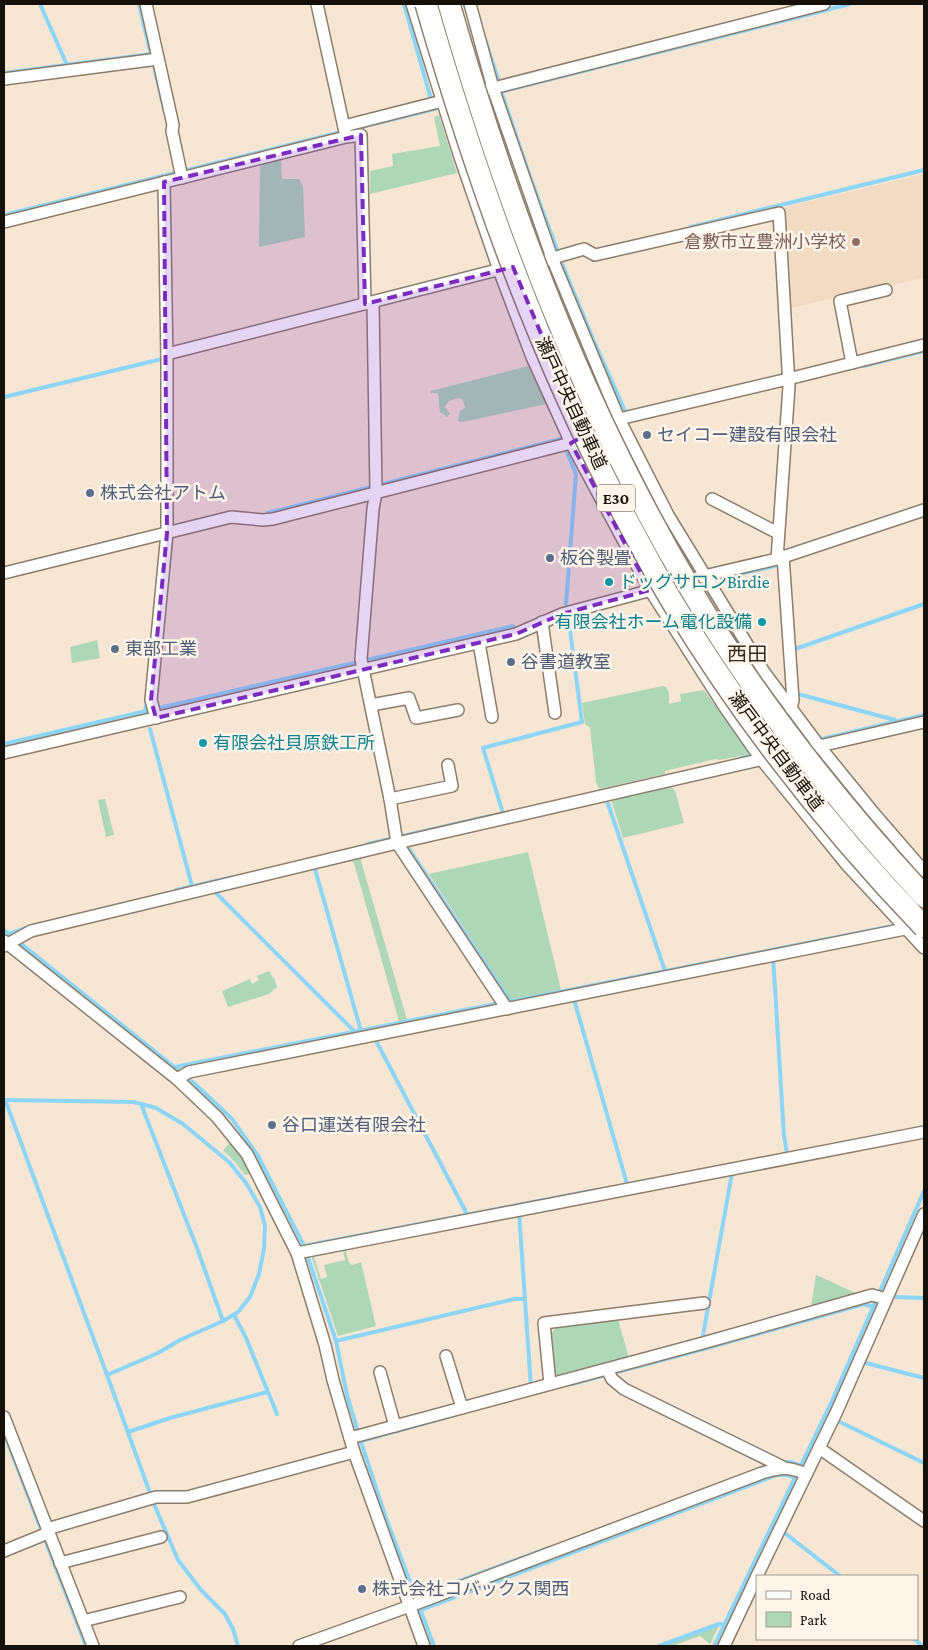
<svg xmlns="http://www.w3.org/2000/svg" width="928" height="1650" font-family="'Crimson Pro','Noto Sans JP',serif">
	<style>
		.built { fill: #f1dbc2 }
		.green { fill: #add7b6; fill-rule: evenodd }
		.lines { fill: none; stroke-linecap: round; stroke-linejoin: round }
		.stream { stroke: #8cd5f6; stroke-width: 4 }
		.minor-casing { stroke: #8c7d6c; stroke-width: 14 }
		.minor { stroke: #fff; stroke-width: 11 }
		.motorway-bridge-casing { stroke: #8c7d6c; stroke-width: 24; stroke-linecap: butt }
		.motorway-bridge { stroke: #fff; stroke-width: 21 }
		.marked { fill: #7b2cbf; fill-opacity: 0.2; stroke: #7b2cbf; stroke-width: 4; stroke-dasharray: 10 6; stroke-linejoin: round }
		.education-dot { fill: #8d6e63; stroke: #fef4e9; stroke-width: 2 }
		.service-dot { fill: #5c6f8a; stroke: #fef4e9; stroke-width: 2 }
		.culture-dot { fill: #0f9aa8; stroke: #fef4e9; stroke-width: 2 }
		.labels { text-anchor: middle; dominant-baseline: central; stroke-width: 5; stroke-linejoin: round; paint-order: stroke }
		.shield { fill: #fef4e9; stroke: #5b544c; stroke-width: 1 }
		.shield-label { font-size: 16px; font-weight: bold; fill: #151009 }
		.education-label { font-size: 18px; fill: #785e54; stroke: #fef4e9; text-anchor: end }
		.street-label { font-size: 18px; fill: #151009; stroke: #fef4e9 }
		.service-label { font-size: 18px; fill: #4e5e75; stroke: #fef4e9; text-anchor: start }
		.culture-label { font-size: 18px; fill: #0d838f; stroke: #fef4e9; text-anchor: start }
		.quarter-label { font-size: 20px; fill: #362a1b; stroke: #fef4e9 }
	</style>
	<rect width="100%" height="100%" fill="#f6e6d3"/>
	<path class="built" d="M924,174V278L790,308L786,207Z"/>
	<g class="green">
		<path d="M439,115L457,173L370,194V171L393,166L392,154L440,146L434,117Z"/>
		<path d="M281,160L282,179H299L303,187L305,237L259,247L260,167L262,164Z"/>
		<path d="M528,366L546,404L463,422L458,421L460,411L465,408L463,400L459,398L449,401L445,407L450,414L447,417L440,412L438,393H431V391Z"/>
		<path d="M97,640L100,658L72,663L70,647Z"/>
		<path d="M663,686L666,687L669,693V704L681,701L680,694L704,690L750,754L720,760L715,759L665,771V774L599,789L596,782L590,728L585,724L582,703Z"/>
		<path d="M669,785L675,791L684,823L623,838L611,799Z"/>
		<path d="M105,799L114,835L106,837L98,800Z"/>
		<path d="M528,852L561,990L511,1000L429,874Z"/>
		<path d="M362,857L361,861L407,1020L399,1021L354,863L349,860Z"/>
		<path d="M269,971L273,978H274L277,987L269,994L228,1007L222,991L250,979L252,984L259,980L257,976Z"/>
		<path d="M231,1142L251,1173L245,1175L235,1162L223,1150Z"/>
		<path d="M345,1248L349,1263L352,1265L361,1262L376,1326L338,1336L311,1255ZM343,1251L345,1260L324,1265L327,1277L321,1279L314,1257Z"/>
		<path d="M816,1275L858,1294L811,1307Z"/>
		<path d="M618,1319L629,1358L559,1377L554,1373L552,1333L557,1326Z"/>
		<path d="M719,1626L710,1644L700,1636L672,1646H664Z"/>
	</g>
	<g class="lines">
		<g class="stream">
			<path d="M40,4L67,65"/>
			<path d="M139,4L151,55"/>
			<path d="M404,4L431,99"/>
			<path d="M485,39L499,82"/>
			<path d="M153,62L164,109"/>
			<path d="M4,73L151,54"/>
			<path d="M504,91L850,4"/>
			<path d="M502,94L530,177L558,252"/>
			<path d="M4,215L435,109"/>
			<path d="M691,227L924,170"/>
			<path d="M560,259L593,339L625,411"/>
			<path d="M863,366L924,351"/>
			<path d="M4,397L166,358"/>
			<path d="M566,450L576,474L566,604"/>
			<path d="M268,513L561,439"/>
			<path d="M713,580L779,565"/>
			<path d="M795,649L924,604"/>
			<path d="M798,694L895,720"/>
			<path d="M145,714L147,699"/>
			<path d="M150,729L192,886"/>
			<path d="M822,739L924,715"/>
			<path d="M4,744L513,626"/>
			<path d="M741,758L751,756"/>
			<path d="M606,798L665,971"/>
			<path d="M503,813L483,748L582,722L568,615"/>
			<path d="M405,843L510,1001"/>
			<path d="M368,844L490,816"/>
			<path d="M315,869L361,1031"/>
			<path d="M176,890L233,877"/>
			<path d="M214,891L355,1032"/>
			<path d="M4,930L194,1083L232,1119L258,1156L304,1246L336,1341L347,1395L362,1445L386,1518L416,1598"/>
			<path d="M9,934L26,928"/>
			<path d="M773,956L784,1136L787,1153"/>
			<path d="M573,996L627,1184"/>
			<path d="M508,1002L898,925"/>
			<path d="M374,1037L467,1214"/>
			<path d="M175,1067L495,1004"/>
			<path d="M4,1100L134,1102L156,1108L183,1124L229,1162L246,1183L260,1207L265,1226L264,1249L259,1274L250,1297L238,1312L223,1321L180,1340L158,1353L107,1375"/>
			<path d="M4,1101L7,1105L107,1375L154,1504L178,1560L201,1590L225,1614L233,1629L238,1646"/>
			<path d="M141,1104L197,1248L223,1321"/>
			<path d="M519,1212L531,1388"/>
			<path d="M304,1246L596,1190"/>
			<path d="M896,1297L924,1298"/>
			<path d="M234,1315L246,1338L277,1414"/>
			<path d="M336,1341L514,1299H525"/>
			<path d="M702,1341L732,1173"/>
			<path d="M866,1363L924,1378"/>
			<path d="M572,1384L700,1350L864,1304L873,1307"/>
			<path d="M840,1422L924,1463"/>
			<path d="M128,1432L170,1418L267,1392"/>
			<path d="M4,1433L86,1646"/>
			<path d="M361,1441L444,1418"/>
			<path d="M782,1462H790L802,1466"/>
			<path d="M786,1534L840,1576"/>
			<path d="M416,1597L548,1548"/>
			<path d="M420,1609L434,1646"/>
			<path d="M421,1610L777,1475H787L795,1478"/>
			<path d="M914,1639L923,1646"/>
			<path d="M659,1646L719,1624L724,1625"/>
			<path d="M714,1646L831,1403L924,1191"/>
		</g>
		<g class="minor-casing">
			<g id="minor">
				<path d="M146,4L173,125L172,131L182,178"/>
				<path d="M317,4L345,132"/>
				<path d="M412,4L460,157L499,270L532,357L571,443L650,590L724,706L761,759L847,865L924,948"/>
				<path d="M470,4L493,88L552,258L619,419L668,515L764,672L820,747L872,811L924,871"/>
				<path d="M4,79L158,59"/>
				<path d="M344,126L824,4"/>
				<path d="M4,222L346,137L361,135L365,304"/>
				<path d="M546,260L584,249L595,255L779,213L789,386L777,559"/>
				<path d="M373,302L376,492L373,509L361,659L390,799L397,843L507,1009"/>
				<path d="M167,354L505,268"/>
				<path d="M852,363L840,301L886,290"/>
				<path d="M613,422L619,419L788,379L924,345"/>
				<path d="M712,499L778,533"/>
				<path d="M783,556L793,700L791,709"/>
				<path d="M4,573L231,517L263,520L273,519L571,443L577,440"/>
				<path d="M542,622L555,713"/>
				<path d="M479,643L492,717"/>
				<path d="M371,705L409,698L416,718L458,710"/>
				<path d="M156,718L151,700L167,533V361L164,182"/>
				<path d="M4,753L516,634L562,614L704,576L777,559L924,510"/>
				<path d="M390,799L452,786L448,765"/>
				<path d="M4,941L177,1079L217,1117L247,1154L297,1253L325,1345L333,1380L354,1452L424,1646"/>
				<path d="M4,946L31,931L397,843L924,722"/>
				<path d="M177,1079L189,1072L905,929"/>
				<path d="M297,1253L924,1132"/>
				<path d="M446,1356L462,1408"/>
				<path d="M607,1369L612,1379L624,1389L783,1467"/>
				<path d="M380,1372L395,1426"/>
				<path d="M550,1384L544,1323L704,1303"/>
				<path d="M4,1417L93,1646"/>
				<path d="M350,1438L703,1343L872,1295L886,1299"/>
				<path d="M819,1448L924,1521"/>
				<path d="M47,1529L156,1497H187L354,1452"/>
				<path d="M4,1551L48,1533"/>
				<path d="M60,1563L161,1537"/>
				<path d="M757,1576L836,1413L924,1214"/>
				<path d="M83,1621L180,1597"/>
				<path d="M299,1646L410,1606L762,1473C781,1468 787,1466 806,1474"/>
				<path d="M724,1646L757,1576"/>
			</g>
		</g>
		<use href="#minor" class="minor"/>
		<g class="motorway-bridge-casing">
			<g id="motorway-bridge">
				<path d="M426,4C477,180 538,352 624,515C640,544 656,575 673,603C744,720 830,829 924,927"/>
				<path d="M449,4C508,208 582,407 691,590C757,701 837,802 924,896"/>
			</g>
		</g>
		<use href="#motorway-bridge" class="motorway-bridge"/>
	</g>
	<path class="marked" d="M361,135L365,304L513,267L584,436L571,443L650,590L562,614L516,634L156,718L151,700L167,533L164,182Z"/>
	<circle class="education-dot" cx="856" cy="242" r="5"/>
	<g class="service-dot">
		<circle cx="647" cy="435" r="5"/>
		<circle cx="90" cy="493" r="5"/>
		<circle cx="550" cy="558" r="5"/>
		<circle cx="115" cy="649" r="5"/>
		<circle cx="511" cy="662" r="5"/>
		<circle cx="272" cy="1125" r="5"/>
		<circle cx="362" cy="1589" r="5"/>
	</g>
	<g class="culture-dot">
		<circle cx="609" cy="582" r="5"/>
		<circle cx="762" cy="622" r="5"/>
		<circle cx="203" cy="743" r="5"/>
	</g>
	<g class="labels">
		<rect class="shield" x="597" y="484.5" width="38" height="27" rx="4"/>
		<g class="shield-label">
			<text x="616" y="498">E30</text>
		</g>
		<g class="education-label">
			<text x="846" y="242">倉敷市立豊洲小学校</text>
		</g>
		<g class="street-label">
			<text transform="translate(571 403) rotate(65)">瀬戸中央自動車道</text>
			<text transform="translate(776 751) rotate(53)">瀬戸中央自動車道</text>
		</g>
		<g class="service-label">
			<text x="657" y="435">セイコー建設有限会社</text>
			<text x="100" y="493">株式会社アトム</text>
			<text x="560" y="558">板谷製畳</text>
			<text x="125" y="649">東部工業</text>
			<text x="521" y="662">谷書道教室</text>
			<text x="282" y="1125">谷口運送有限会社</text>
			<text x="372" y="1589">株式会社コバックス関西</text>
		</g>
		<g class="culture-label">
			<text x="619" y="582">ドッグサロンBirdie</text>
			<text x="752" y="622" text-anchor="end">有限会社ホーム電化設備</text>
			<text x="213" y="743">有限会社貝原鉄工所</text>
		</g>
		<g class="quarter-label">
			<text x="747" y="654">西田</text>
		</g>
	</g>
	<rect width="928" height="1650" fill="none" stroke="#151009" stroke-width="10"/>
	<rect x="756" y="1575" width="162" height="65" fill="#fef4e9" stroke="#a1998f"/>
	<rect x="766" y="1591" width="25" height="8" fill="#ffffff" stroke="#a1998f"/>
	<text x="800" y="1600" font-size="15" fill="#151009">Road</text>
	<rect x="766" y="1612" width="25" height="15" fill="#add7b6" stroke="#a1998f"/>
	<text x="800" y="1625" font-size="15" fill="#151009">Park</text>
</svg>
